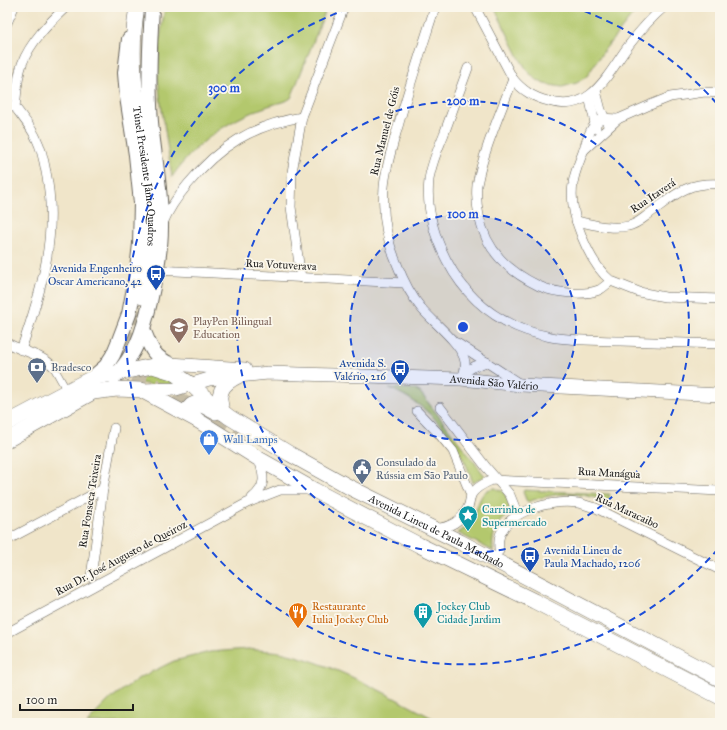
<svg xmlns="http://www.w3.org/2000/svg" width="727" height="730" font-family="'IM FELL Great Primer',serif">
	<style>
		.green { fill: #b3c86d; stroke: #687244 }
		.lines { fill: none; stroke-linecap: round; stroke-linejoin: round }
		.trunk-tunnel { stroke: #c6bda6; stroke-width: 15; stroke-dasharray: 15 8; stroke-linecap: butt }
		.pedestrian-casing { stroke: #666259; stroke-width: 8 }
		.minor-casing { stroke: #666259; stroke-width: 10 }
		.secondary-casing { stroke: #666259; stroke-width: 14 }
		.primary-casing { stroke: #666259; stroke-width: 16 }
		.trunk-casing { stroke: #666259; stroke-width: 16 }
		.pedestrian { stroke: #fff; stroke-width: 7 }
		.minor { stroke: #fff; stroke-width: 9 }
		.secondary { stroke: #fff; stroke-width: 13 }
		.primary { stroke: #fff; stroke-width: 14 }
		.trunk { stroke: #fff; stroke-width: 15 }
		.ring { fill: none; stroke: #1d4ed8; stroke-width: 2; stroke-dasharray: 7 5 }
		.labels { text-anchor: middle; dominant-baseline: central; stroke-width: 3.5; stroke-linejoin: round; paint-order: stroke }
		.street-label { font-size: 11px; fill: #1c1c1c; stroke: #fbf7ec }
		.transit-label { font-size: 11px; fill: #164399; stroke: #fbf7ec; text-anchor: end }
		.education-label { font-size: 11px; fill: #785e54; stroke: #fbf7ec; text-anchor: start }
		.service-label { font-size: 11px; fill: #4e5e75; stroke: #fbf7ec; text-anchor: start }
		.shop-label { font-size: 11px; fill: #366cbe; stroke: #fbf7ec; text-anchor: start }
		.culture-label { font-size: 11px; fill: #0d838f; stroke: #fbf7ec; text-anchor: start }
		.food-label { font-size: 11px; fill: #c56008; stroke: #fbf7ec; text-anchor: start }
		.centre { fill: #1d4ed8; stroke: #fbf7ec; stroke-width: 2 }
		.ring-label { font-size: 12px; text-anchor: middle; font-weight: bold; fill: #1d4ed8; stroke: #fbf7ec; stroke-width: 3.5; stroke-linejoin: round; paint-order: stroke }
	</style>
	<rect width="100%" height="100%" fill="#fbf7ec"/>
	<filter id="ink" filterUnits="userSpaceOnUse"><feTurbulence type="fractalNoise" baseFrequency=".025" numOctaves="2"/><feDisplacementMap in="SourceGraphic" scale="8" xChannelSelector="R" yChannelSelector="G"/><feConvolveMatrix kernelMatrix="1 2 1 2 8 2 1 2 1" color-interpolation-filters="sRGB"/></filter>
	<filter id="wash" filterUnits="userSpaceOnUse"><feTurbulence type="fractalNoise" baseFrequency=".012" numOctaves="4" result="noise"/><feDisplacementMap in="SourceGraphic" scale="16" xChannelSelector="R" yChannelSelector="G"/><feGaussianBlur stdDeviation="0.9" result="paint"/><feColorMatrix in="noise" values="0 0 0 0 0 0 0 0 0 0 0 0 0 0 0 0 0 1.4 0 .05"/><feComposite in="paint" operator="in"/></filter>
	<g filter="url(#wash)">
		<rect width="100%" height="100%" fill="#f0e5c9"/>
		<g class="green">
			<path d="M165,7H327L291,98L286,101C240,112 198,138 172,177L160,97L158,78L160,38Z"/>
			<path d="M494,7H639L605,49L587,76L577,83L562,87L544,84L537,80L529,73L520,59Z"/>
			<path d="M149,371L185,384L163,387L140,383L139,378L140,373Z"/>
			<path d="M389,388L414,389L420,392L485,476L473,483C460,441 430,405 389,388Z"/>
			<path d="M495,488L504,492L510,506C509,514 504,517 500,523C493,531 492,541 493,551L458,533C464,529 469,525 472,520C479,508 478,489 495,488Z"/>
			<path d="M524,490L610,494L608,502C578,491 557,492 527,502L523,492Z"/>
			<path d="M248,649C260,651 273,650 284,653C340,666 391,697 442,723H87L110,699L139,678L174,661L210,652Z"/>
		</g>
	</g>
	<g filter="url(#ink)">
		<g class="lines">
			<g class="trunk-tunnel">
				<path d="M117,366C132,347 137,320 142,297"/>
				<path d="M109,377L129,379L147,382L163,390L242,438"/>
			</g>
			<g class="pedestrian-casing">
				<path id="pedestrian" d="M53,366L67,391"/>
			</g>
			<g class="minor-casing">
				<g id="minor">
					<path d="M435,7C423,45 410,84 399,123C393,144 386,165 384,187C382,213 387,241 397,264C403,280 411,296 422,309C433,322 463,345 465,362C466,369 464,374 461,379"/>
					<path d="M475,7L513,79C523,91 533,97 548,101C591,115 608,73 629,45C639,32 651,18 664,7"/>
					<path d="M7,23L14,7"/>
					<path d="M468,68C460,90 452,112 444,134C438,149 431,164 429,180C426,208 434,236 447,261C469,303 503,328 551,337C573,341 597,340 620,341C653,342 687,343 720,344"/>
					<path d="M513,79C501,112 483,151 477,185C476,195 477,206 479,216C486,251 508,271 539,286C554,293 584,296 599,290C603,288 607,284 611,281L639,292L665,297L720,299"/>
					<path d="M596,91L601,110L607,123"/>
					<path d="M589,96L596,128"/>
					<path d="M7,106L15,107C23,118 32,128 37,140C42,150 44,161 46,172C59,233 41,293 21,350"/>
					<path d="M15,107C17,93 17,78 22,64C30,42 50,22 66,7"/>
					<path d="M584,150L618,119L650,105L670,97L705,92L720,93"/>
					<path d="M576,221C592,224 611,230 628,226C636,225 642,219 649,214C675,195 685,182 720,184"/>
					<path d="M163,223C169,208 178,196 188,184C219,146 253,125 302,117"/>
					<path d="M157,270L404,283"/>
					<path d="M301,278L291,207L292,172L302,117L344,7"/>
					<path d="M611,281C589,263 568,213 573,184C574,173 579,163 583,152C587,141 590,123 603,119C608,118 613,119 618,119"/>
					<path d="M7,343C22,351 40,354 53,366"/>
					<path d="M457,343L520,384"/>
					<path d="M465,372L475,366L487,362"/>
					<path d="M440,407L486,467L505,489L510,495L518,515"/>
					<path d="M417,411L439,434L453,451L471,495"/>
					<path d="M252,498C267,486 264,476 259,459"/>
					<path d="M435,529C450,527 461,522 468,507C470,503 470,498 471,495C475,488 485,483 492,480L720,491"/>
					<path d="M7,540L103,489"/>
					<path d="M499,551C499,545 498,540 500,535C510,509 553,500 578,503C584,504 590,507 596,508L720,570"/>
					<path d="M91,577L103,489L114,428"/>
					<path d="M7,633L247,503L280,490H310"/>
				</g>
			</g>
			<g class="secondary-casing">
				<g id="secondary">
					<path d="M161,365L170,364L245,369"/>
					<path id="s1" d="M141,390L176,389L209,379L268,373L461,379L521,385L720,395"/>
				</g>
			</g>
			<g class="primary-casing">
				<g id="primary">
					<path d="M143,329C150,346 152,356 170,364"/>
					<path d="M114,377C136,354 143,333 150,302C155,277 161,253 161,227C162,192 154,157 151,122C148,84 150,45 152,7"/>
					<path d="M92,378L106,366L113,355L118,343L129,314L136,278L140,244L141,203L136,155L127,97L125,73L129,39"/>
				</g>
			</g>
			<g class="trunk-casing">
				<g id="trunk">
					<path id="s2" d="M137,7C124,79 148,150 152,221C153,246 147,272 142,297"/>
					<path d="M223,413C216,394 221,384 238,376"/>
					<path d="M197,420L191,414L189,408C196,398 206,408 215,412"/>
					<path id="s3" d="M7,423L92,378L153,366L172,372L192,385L210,402L229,417L290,454L351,488L460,542L720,679"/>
					<path d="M7,440L93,392L117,389L141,390L197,420L259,459L314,490L419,545L534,601L720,697"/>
				</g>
			</g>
			<use href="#pedestrian" class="pedestrian"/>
			<use href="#minor" class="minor"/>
			<use href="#secondary" class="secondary"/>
			<use href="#primary" class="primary"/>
			<use href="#trunk" class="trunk"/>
		</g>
	</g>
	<circle cx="463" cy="327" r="113" fill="#1d4ed8" fill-opacity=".12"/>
	<g class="ring">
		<circle cx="463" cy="327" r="113"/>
		<circle cx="463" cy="327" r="226"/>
		<path d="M718 549A338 338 0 1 1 353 7M573 7A338 338 0 0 1 718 105"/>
	</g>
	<defs>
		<g id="bus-pin" transform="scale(1)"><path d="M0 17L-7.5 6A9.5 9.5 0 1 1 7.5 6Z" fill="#1a4fb4" stroke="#fbf7ec"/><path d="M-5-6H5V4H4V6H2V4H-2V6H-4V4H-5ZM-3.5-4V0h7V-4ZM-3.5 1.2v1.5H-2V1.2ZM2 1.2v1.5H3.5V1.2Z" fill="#fff"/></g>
		<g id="school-pin" transform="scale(1)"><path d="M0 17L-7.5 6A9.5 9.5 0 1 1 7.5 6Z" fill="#8d6e63" stroke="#fbf7ec"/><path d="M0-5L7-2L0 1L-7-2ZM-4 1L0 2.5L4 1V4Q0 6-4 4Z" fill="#fff"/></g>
		<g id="bank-pin" transform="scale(1)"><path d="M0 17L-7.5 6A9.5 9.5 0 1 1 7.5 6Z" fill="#5c6f8a" stroke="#fbf7ec"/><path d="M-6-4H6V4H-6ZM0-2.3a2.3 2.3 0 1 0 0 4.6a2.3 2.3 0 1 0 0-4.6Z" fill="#fff"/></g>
		<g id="shop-pin" transform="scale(1)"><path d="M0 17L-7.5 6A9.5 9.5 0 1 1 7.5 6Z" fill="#3f7fe0" stroke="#fbf7ec"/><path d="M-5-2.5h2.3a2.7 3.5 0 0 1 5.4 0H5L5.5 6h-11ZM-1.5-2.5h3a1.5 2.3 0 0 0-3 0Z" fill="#fff"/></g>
		<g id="civic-pin" transform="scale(1)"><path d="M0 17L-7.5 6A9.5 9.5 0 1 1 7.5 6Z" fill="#5c6f8a" stroke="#fbf7ec"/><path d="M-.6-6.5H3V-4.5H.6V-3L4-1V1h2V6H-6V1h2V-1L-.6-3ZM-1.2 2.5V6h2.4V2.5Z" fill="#fff"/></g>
		<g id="sight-pin" transform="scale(1)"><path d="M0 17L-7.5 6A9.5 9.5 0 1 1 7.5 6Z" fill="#0f9aa8" stroke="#fbf7ec"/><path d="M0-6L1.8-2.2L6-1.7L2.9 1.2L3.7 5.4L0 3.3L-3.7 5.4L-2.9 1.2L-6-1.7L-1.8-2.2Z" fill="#fff"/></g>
		<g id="restaurant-pin" transform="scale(1)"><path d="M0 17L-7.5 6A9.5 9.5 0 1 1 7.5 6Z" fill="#e8710a" stroke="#fbf7ec"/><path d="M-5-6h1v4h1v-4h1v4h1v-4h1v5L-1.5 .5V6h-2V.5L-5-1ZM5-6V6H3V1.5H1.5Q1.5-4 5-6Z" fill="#fff"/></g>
		<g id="building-pin" transform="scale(1)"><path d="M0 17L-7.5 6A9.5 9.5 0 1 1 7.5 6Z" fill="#0f9aa8" stroke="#fbf7ec"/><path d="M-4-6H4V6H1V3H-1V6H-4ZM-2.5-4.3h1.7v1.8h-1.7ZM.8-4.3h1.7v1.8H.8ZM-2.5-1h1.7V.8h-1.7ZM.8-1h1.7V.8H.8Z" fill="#fff"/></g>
	</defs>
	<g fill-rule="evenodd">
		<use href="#bus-pin" x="156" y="274"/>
		<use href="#school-pin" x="179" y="327"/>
		<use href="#bank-pin" x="37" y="367"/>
		<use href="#bus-pin" x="400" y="369"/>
		<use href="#shop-pin" x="209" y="439"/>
		<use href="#civic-pin" x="362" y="468"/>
		<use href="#sight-pin" x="468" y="515"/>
		<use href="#bus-pin" x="530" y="556"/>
		<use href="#restaurant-pin" x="298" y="612"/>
		<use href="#building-pin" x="423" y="612"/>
	</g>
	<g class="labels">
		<g class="street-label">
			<text transform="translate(385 131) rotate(-76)">Rua Manuel de Góis</text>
			<text stroke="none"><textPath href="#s2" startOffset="170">Túnel Presidente Jânio Quadros</textPath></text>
			<text transform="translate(653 196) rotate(-34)">Rua Itaverá</text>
			<text transform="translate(281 265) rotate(3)">Rua Votuverava</text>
			<text stroke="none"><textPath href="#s1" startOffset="355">Avenida São Valério</textPath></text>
			<text transform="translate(609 473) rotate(3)">Rua Manágua</text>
			<text transform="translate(90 501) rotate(-81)">Rua Fonseca Teixeira</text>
			<text transform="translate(627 511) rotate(25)">Rua Maracaibo</text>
			<text stroke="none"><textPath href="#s3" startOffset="488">Avenida Lineu de Paula Machado</textPath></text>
			<text transform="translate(121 558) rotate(-28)">Rua Dr. José Augusto de Queiroz</text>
		</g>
		<g class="transit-label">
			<text x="142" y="268">Avenida Engenheiro<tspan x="142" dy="13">Oscar Americano, 42</tspan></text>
			<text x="386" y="363">Avenida S.<tspan x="386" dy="13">Valério, 216</tspan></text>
			<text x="544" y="550" text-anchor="start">Avenida Lineu de<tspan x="544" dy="13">Paula Machado, 1206</tspan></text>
		</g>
		<g class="education-label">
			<text x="193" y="321">PlayPen Bilingual<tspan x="193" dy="13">Education</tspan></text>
		</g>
		<g class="service-label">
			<text x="51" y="367">Bradesco</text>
			<text x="376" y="462">Consulado da<tspan x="376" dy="13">Rússia em São Paulo</tspan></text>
		</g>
		<g class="shop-label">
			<text x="223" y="439">Wall Lamps</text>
		</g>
		<g class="culture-label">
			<text x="482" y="509">Carrinho de<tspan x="482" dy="13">Supermercado</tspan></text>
			<text x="437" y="606">Jockey Club<tspan x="437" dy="13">Cidade Jardim</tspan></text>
		</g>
		<g class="food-label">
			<text x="312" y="606">Restaurante<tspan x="312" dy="13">Iulia Jockey Club</tspan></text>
		</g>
	</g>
	<circle cx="463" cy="327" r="6" class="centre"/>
	<g class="ring-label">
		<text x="224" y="92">300 m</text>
		<text x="463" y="105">200 m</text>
		<text x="463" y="218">100 m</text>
	</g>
	<rect width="727" height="730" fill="none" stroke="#fbf7ec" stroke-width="24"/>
	<path d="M20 704v6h113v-6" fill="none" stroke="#1c1c1c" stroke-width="2"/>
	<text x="26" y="704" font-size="12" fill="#1c1c1c" stroke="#fbf7ec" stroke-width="3" paint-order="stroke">100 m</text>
</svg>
